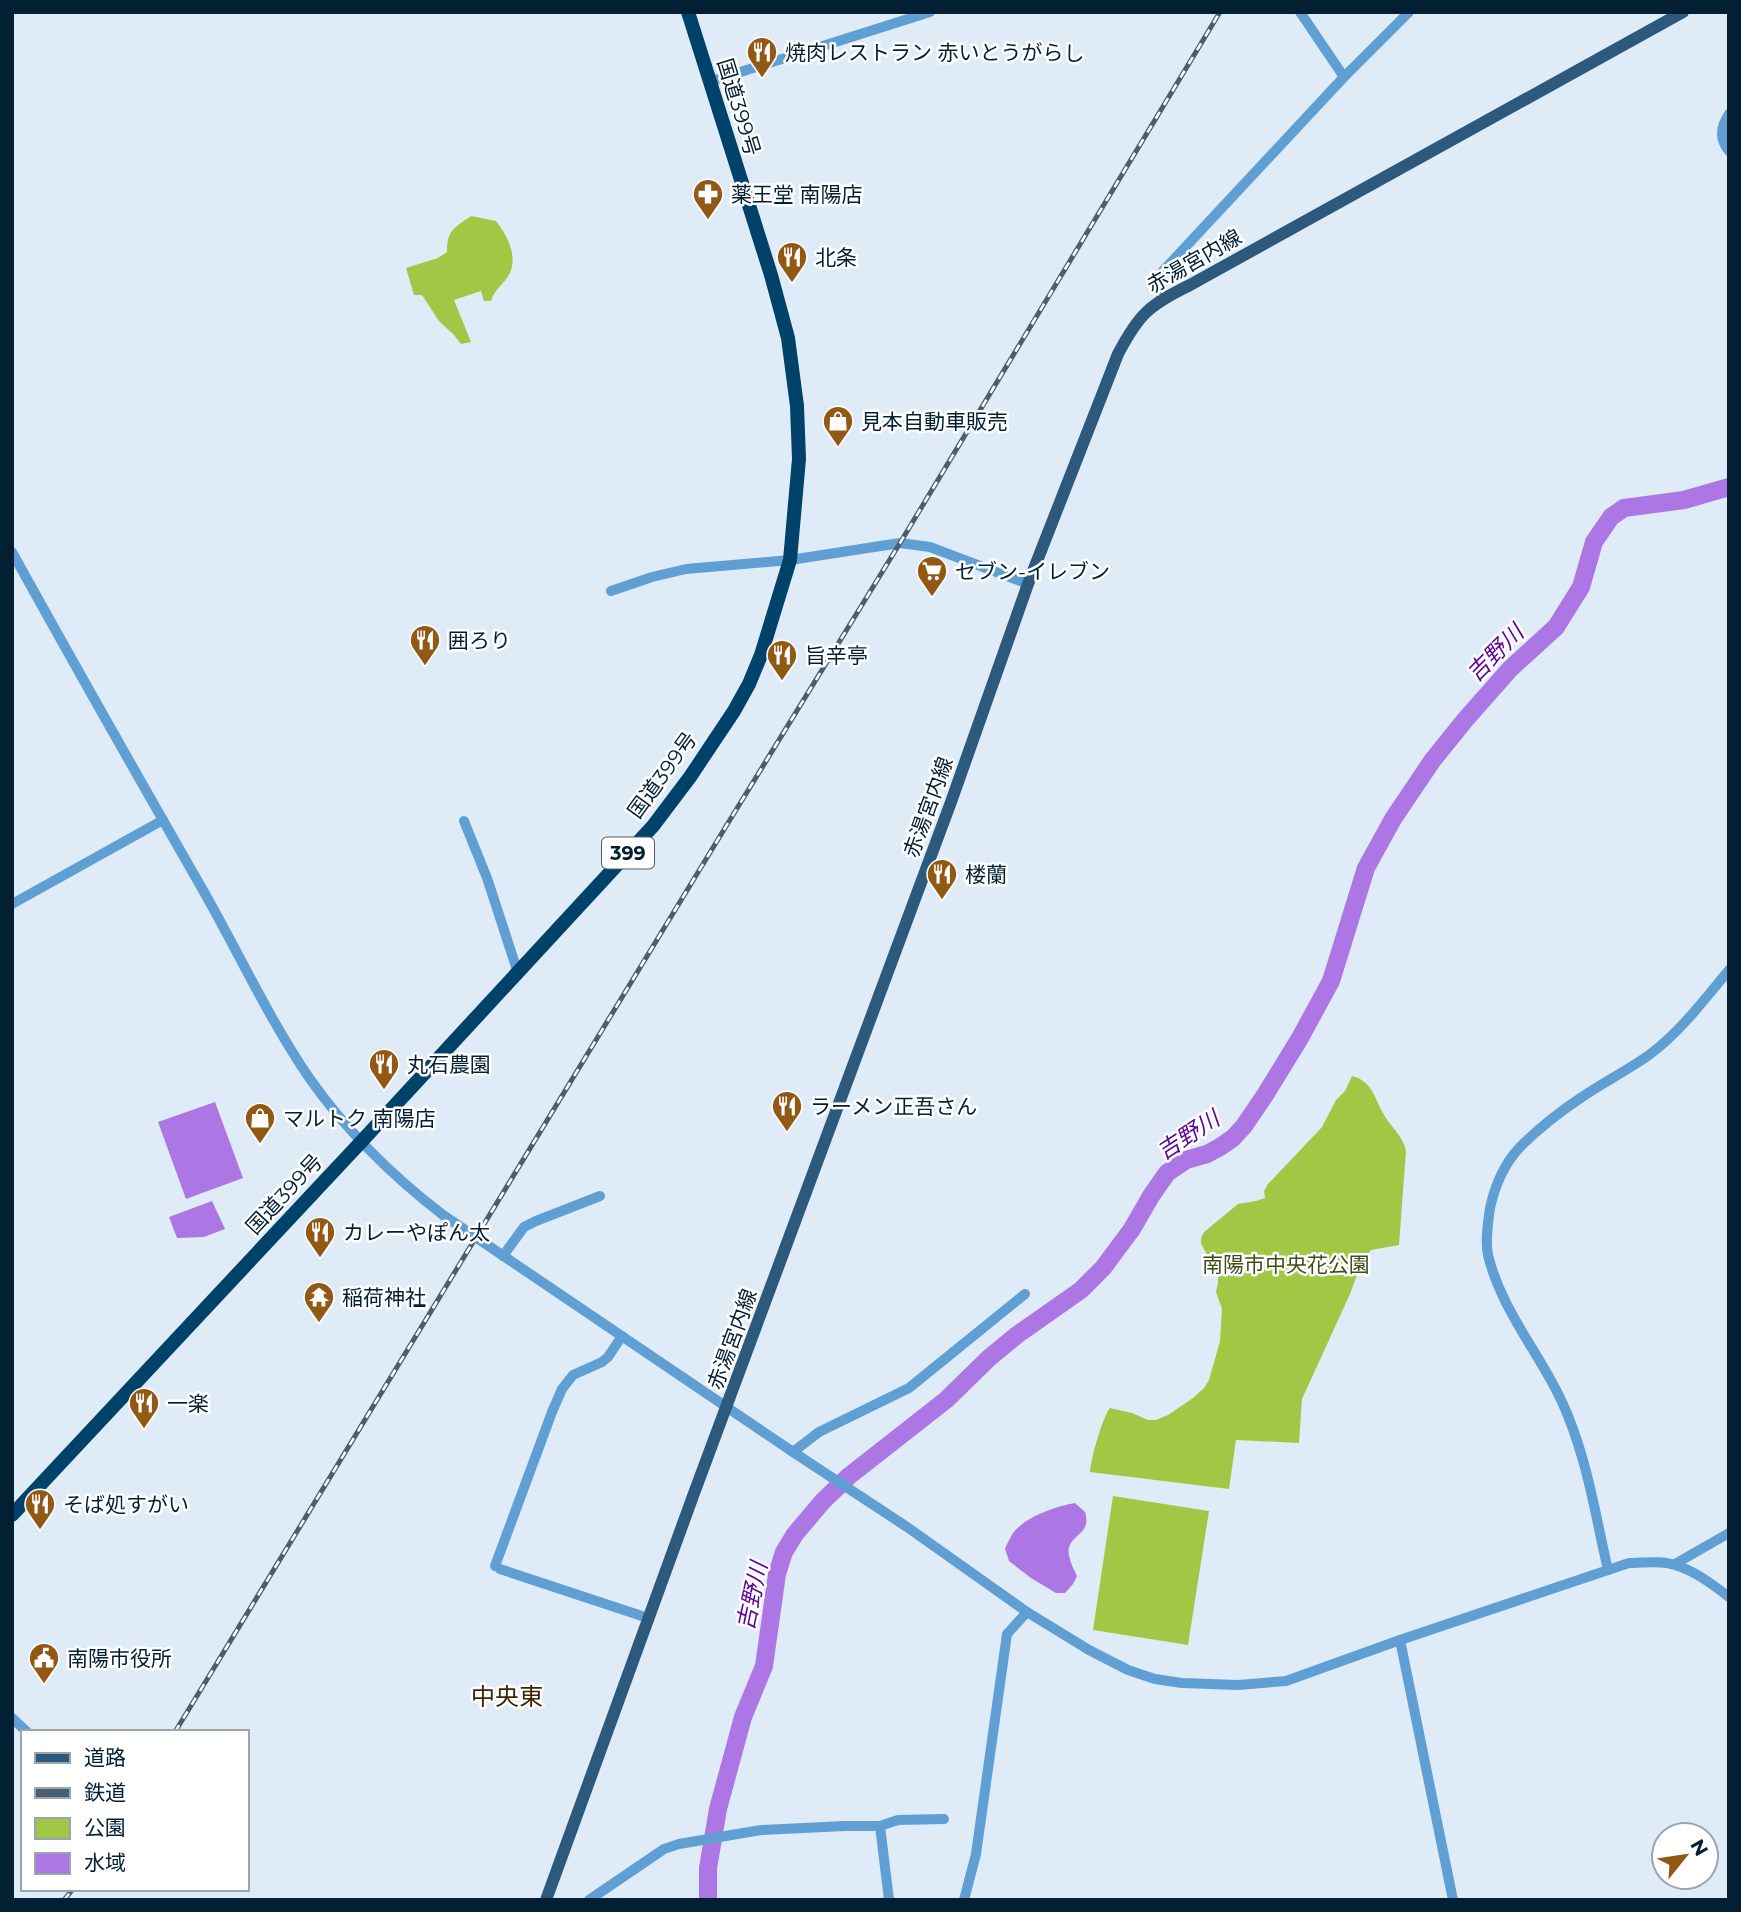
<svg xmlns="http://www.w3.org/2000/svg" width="1741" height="1912" font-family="Montserrat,'Noto Sans JP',sans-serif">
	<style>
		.green { fill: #a0c845 }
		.water { fill: #ac76e5 }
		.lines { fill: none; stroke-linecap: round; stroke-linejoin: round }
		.river { stroke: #ac76e5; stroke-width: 18 }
		.minor { stroke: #5f9fd3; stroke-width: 10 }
		.major { stroke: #2d597d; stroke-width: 12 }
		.highway { stroke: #01426a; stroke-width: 14 }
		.rail-casing { stroke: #475f71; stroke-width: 5 }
		.rail { stroke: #fff; stroke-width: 2.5; stroke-dasharray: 8; stroke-linecap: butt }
		.labels { text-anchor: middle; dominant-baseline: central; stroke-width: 5; stroke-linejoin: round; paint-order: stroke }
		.shield { fill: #fff; stroke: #4e6271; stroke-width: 2 }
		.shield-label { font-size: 19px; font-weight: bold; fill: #021f34 }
		.poi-label { font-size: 21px; fill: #021f34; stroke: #fff; text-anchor: start }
		.street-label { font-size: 21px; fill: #021f34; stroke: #fff }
		.park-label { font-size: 21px; fill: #3d4d19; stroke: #fff }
		.water-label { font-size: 23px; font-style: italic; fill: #5d0594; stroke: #fff }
		.quarter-label { font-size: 24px; fill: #3f2404; stroke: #fff }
	</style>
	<rect width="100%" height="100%" fill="#dfecf8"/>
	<g class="green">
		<path d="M471,216L496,221C508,236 520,260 507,278C501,286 494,291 491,301H484L481,291L454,300L471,342L461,344L454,335L439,321L422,295H414L406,268L438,258L447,252C447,230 454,228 471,216Z"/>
		<path d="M1352,1076C1372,1081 1374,1097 1383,1113C1390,1127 1403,1135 1406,1151L1399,1245L1371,1250L1361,1264L1350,1294L1302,1399L1299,1443L1236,1440L1229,1489L1090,1472C1091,1459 1102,1418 1110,1408L1132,1413L1148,1420H1156L1168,1415L1193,1398L1204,1388L1209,1380L1220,1341L1222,1309L1216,1292L1218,1283V1274L1201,1244V1238L1204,1232L1238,1204L1256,1201L1265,1198L1264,1191L1268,1184L1322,1127L1336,1100L1345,1091Z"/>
		<path d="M1113,1496L1209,1511L1188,1645L1093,1630Z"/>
	</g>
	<g class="water">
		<path d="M215,1102L243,1178L186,1199L158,1122Z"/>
		<path d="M212,1201L225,1229L204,1237L177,1238L169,1217Z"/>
		<path d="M1075,1503L1085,1512C1086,1515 1087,1521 1086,1524C1084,1536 1063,1539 1070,1559C1071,1565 1075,1571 1077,1576L1073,1584L1065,1593H1056L1031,1578L1009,1561L1005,1549C1007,1544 1010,1538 1013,1533C1025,1517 1056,1506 1075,1503Z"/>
	</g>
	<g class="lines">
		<path class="river" d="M708,1900V1868L718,1809L743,1717L764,1666L777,1574L784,1552L795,1534L823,1501L849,1476L946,1400L989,1358L1017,1335L1081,1290L1103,1268L1132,1229L1151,1196L1167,1173L1186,1160L1207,1154L1220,1147L1233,1138L1244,1126L1265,1095L1300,1038L1331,981L1366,868L1393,819L1432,761L1465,720L1510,669L1556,627L1581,587L1594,542L1611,517L1624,508L1684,500L1729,487"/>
		<g class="minor">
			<path d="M1300,12L1344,77"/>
			<path d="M709,82L930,12"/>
			<path d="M1729,114C1721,126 1719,139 1729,151"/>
			<path d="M1161,299L1163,271L1344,77L1409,12"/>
			<path d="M12,552C74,664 137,775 200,885C237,949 268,1018 310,1079C348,1133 391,1175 443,1215L793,1452L907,1527L1027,1612L1089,1650L1128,1670L1155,1679L1182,1683L1238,1685L1286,1681L1400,1640L1629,1563C1644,1563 1661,1560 1675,1565C1695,1571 1712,1584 1729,1597"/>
			<path d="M611,591L652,577L686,569L790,560L900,543L930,547L1028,584"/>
			<path d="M464,821L487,878L518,973"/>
			<path d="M12,904L163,820"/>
			<path d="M503,1256L524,1227L536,1221L600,1196"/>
			<path d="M793,1452L819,1432L909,1388L1025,1294"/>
			<path d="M1675,1564L1729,1533"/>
			<path d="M495,1566L552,1412L562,1389L573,1375L602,1362L608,1357L622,1336"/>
			<path d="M500,1569L648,1618"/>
			<path d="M1608,1570C1596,1518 1588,1465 1568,1416C1546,1360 1502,1314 1488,1255C1485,1240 1488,1223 1490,1208C1495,1185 1504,1164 1520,1147C1538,1129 1561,1111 1582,1097C1604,1082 1628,1070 1649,1055C1680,1032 1705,999 1729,970"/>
			<path d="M1400,1640L1453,1900"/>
			<path d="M12,1718L27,1732"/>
			<path d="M880,1826L898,1820L944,1819"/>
			<path d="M589,1900L664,1849L679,1844L761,1830L845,1826H880L889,1900"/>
			<path d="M964,1900L976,1854L1007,1634L1027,1612"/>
		</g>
		<path class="major" d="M546,1900L693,1496L951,802L1028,584L1118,354C1139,314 1149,305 1190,285L1683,12"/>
		<path class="highway" d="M12,1515L361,1142L653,826L690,777L734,711L749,684L761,655L790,560L799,459L797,406L788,338L771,275L688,12"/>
		<g class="rail-casing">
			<g id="rail">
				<path d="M175,1732L728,823L900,543L1220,12"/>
				<path d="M64,1900L73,1889"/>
			</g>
		</g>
		<use href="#rail" class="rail"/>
	</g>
	<defs>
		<g id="restaurant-pin" transform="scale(1.575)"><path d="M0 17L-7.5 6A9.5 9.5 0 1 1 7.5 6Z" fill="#925915" stroke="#fff"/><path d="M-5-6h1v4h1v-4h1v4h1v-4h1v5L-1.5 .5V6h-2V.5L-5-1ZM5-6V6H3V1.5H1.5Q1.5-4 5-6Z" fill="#fff"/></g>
		<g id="pharmacy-pin" transform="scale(1.575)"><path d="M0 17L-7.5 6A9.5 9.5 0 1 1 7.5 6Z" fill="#925915" stroke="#fff"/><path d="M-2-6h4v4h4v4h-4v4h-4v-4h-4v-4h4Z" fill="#fff"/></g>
		<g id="shop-pin" transform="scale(1.575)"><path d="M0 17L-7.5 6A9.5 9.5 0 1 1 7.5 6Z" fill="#925915" stroke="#fff"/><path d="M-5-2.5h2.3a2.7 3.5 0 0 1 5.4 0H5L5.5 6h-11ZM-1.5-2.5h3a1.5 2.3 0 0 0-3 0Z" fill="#fff"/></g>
		<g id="supermarket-pin" transform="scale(1.575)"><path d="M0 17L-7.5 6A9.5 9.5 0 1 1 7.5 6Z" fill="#925915" stroke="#fff"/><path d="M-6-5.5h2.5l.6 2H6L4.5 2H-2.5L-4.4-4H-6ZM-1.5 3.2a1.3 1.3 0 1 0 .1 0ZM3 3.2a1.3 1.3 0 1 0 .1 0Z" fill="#fff"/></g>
		<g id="temple-pin" transform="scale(1.575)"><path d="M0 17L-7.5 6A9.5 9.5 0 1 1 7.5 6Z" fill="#925915" stroke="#fff"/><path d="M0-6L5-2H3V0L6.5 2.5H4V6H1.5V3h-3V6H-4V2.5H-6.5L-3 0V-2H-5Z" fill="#fff"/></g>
		<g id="civic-pin" transform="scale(1.575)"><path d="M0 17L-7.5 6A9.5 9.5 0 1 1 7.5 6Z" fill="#925915" stroke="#fff"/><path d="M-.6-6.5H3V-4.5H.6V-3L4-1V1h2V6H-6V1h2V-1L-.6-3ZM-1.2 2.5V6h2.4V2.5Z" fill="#fff"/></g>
	</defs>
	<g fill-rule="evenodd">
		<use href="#restaurant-pin" x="762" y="52"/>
		<use href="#pharmacy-pin" x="708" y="194"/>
		<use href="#restaurant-pin" x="792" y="257"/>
		<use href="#shop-pin" x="838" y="421"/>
		<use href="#supermarket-pin" x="932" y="571"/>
		<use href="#restaurant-pin" x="425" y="640"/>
		<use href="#restaurant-pin" x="782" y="655"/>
		<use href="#restaurant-pin" x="942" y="874"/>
		<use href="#restaurant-pin" x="384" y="1064"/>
		<use href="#restaurant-pin" x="787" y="1106"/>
		<use href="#shop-pin" x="260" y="1118"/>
		<use href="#restaurant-pin" x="320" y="1232"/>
		<use href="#temple-pin" x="319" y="1297"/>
		<use href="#restaurant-pin" x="144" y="1403"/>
		<use href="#restaurant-pin" x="40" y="1504"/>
		<use href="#civic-pin" x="44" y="1658"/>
	</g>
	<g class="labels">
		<rect class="shield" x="602" y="837.5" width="52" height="31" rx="5"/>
		<g class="shield-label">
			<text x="628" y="853">399</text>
		</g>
		<g class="poi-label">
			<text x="785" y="52">焼肉レストラン 赤いとうがらし</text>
			<text x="731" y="194">薬王堂 南陽店</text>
			<text x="815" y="257">北条</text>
			<text x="861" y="421">見本自動車販売</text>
			<text x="955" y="571">セブン-イレブン</text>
			<text x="448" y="640">囲ろり</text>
			<text x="805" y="655">旨辛亭</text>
			<text x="965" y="874">楼蘭</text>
			<text x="407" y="1064">丸石農園</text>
			<text x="810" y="1106">ラーメン正吾さん</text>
			<text x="283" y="1118">マルトク 南陽店</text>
			<text x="343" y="1232">カレーやぽん太</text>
			<text x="342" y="1297">稲荷神社</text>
			<text x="167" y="1403">一楽</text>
			<text x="63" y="1504">そば処すがい</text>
			<text x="67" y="1658">南陽市役所</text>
		</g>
		<g class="street-label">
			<text transform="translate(739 107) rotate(73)">国道399号</text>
			<text transform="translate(1194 261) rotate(-30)">赤湯宮内線</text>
			<text transform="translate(662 775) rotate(-54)">国道399号</text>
			<text transform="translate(928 807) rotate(-70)">赤湯宮内線</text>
			<text transform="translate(284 1194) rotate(-47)">国道399号</text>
			<text transform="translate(732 1339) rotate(-70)">赤湯宮内線</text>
		</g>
		<g class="park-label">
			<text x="1286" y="1264">南陽市中央花公園</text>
		</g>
		<g class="water-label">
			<text transform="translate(1495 653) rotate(-45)">吉野川</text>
			<text transform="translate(1188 1135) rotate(-33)">吉野川</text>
			<text transform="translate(752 1596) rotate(-78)">吉野川</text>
		</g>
		<g class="quarter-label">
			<text x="507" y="1696">中央東</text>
		</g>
	</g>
	<rect width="1741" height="1912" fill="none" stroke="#021f34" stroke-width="28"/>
	<rect x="21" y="1730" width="228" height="161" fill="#ffffff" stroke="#9aa5ae" stroke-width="2"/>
	<rect x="35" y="1753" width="35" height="10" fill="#2d597d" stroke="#9aa5ae" stroke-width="2"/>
	<text x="84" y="1765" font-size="21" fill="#021f34">道路</text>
	<rect x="35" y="1788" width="35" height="10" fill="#475f71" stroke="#9aa5ae" stroke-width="2"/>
	<text x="84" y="1800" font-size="21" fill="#021f34">鉄道</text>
	<rect x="35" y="1818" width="35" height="21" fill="#a0c845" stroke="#9aa5ae" stroke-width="2"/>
	<text x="84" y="1835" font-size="21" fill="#021f34">公園</text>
	<rect x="35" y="1853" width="35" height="21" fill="#ac76e5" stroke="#9aa5ae" stroke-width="2"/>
	<text x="84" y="1870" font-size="21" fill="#021f34">水域</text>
	<g transform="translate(1685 1856) rotate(60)"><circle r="33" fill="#ffffff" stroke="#9aa5ae" stroke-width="2"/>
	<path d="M0-5L12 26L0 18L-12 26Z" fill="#925915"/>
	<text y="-10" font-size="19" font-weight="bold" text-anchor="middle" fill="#021f34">N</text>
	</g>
</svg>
